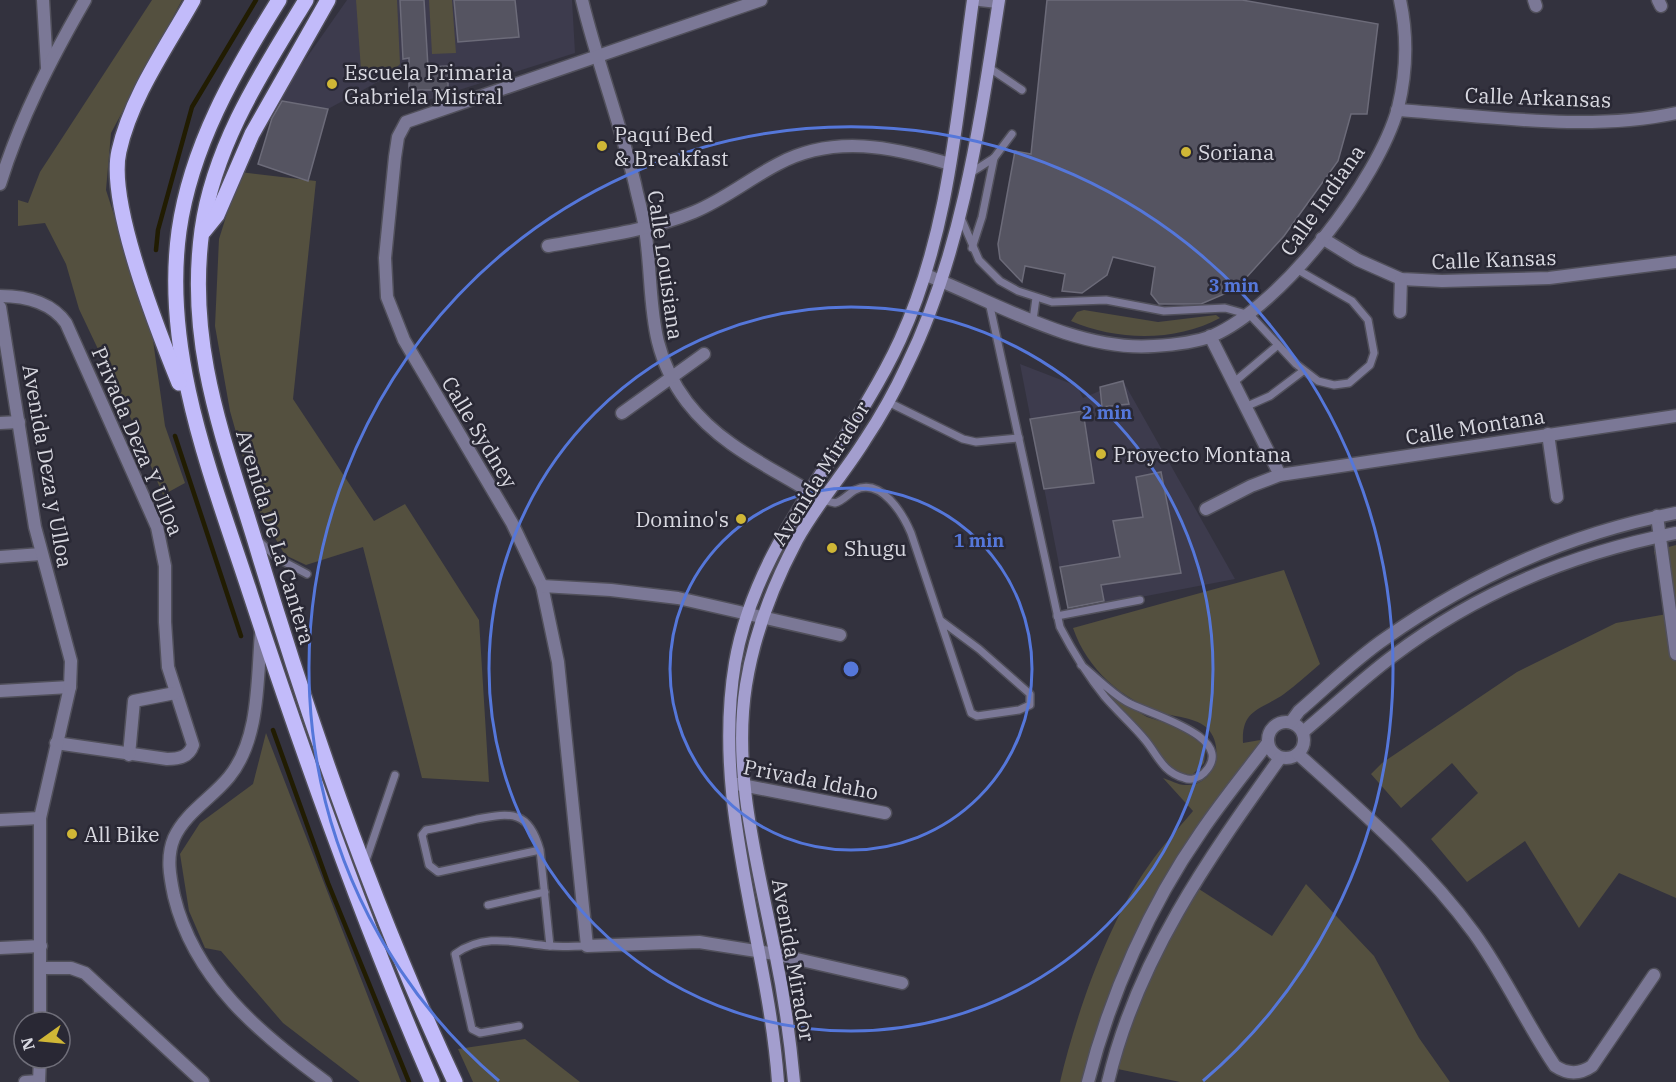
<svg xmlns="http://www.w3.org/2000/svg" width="1676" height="1082" font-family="'IBM Plex Serif',serif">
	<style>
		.built { fill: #3d3b4d }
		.green { fill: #54503f }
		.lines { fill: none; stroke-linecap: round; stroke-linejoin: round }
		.stream { stroke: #211c02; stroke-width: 4.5 }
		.building { fill: #555461; stroke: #6c6b79; stroke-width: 1.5 }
		.service-casing { stroke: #51505b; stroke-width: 10 }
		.minor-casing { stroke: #51505b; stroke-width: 15 }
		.tertiary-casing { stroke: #51505b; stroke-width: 15 }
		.secondary-casing { stroke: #51505b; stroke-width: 15 }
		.primary-casing { stroke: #51505b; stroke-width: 18 }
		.service { stroke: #7b7896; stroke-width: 7 }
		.minor { stroke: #7b7896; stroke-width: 12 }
		.tertiary { stroke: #7b7896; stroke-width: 12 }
		.secondary { stroke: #a39ece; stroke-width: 12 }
		.primary { stroke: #c2bbfa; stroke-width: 15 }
		.ring { fill: none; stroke: #5577da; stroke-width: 3 }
		.poi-dot { fill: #d0b736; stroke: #292834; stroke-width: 2 }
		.labels { text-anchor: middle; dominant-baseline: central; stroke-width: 5; stroke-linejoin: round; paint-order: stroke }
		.poi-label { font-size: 21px; fill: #d8d8e0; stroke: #292834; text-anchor: start }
		.street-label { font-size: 21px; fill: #d8d8e0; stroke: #292834 }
		.centre { fill: #5577da; stroke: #292834; stroke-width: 3 }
		.ring-label { font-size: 18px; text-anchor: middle; font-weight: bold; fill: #5577da; stroke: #292834; stroke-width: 5; stroke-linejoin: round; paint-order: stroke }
	</style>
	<rect width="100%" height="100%" fill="#33323e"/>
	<g class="built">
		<path d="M347,0H572L575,53L415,104L405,67L328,109L308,181L258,164L277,100Z"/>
		<path d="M1020,364L1077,386L1083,398L1123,381L1235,579L1068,611Z"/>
	</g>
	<g class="green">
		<path d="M152,0H182L111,133L106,190L152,333L165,426L185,483L163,495L132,421L79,309L66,264L45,223L18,226V200L28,203L40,172Z"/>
		<path d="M356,0H397L400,64L396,68L365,73L361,70Z"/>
		<path d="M429,0H452L456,53L432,54Z"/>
		<path d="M240,172L316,181L293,399L374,521L405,504L479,620L489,782L422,778L363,547L306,565L285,555L257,507L230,411L215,326L219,239Z"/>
		<path d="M1084,310L1158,322L1216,315L1220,318C1176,342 1117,341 1071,321L1077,312Z"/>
		<path d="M1676,545V898L1619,873L1579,928L1525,841L1467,882L1431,839L1478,793L1452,763L1401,808L1371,774L1382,763L1517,672L1616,623L1667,614L1654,551Z"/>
		<path d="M1284,570L1320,664C1308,674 1296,685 1284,694C1261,710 1241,709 1243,743L1266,739L1149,917L1085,1082H1060C1076,1014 1108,922 1149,865C1162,846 1178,829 1193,811L1163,778C1170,780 1178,785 1185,785C1215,787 1226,747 1207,728C1197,718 1176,717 1163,713C1122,700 1087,669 1073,628Z"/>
		<path d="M1083,670L1113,697L1147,717L1182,728L1206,748L1204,763L1192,775L1172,771L1115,715Z"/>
		<path d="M266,733L401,1082H360L283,1023L221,951L205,948L189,911L180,854L200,823L253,784Z"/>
		<path d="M1188,882L1272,936L1306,884L1374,956L1419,1038L1450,1082H1180L1108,1067L1163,927Z"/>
		<path d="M525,1039L580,1082H473L458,1049Z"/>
	</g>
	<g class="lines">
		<g class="stream">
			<path d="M156,250L158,230L192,107L256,0"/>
			<path d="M175,436L241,636"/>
			<path d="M273,730L328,883L409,1082"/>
		</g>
	</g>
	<g class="building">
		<path d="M400,0H424L428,67L448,66V90H409V58L403,59Z"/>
		<path d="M454,0H515L519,37L458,42Z"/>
		<path d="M1047,0H1242L1378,24L1367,114H1351L1338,161L1284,236L1236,289L1201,304H1159L1151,294L1155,267L1113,257L1107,275L1082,293L1062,291L1065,274L1025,266L1022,282L1000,259L998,244L1015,151L1031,154Z"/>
		<path d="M282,101L328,109L308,181L258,164L272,118Z"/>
		<path d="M1123,381L1129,404L1102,407L1100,387Z"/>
		<path d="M1083,411L1094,483L1044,489L1030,419Z"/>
		<path d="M1161,472L1181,573L1101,585L1104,601L1068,608L1060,567L1120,557L1113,521L1143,517L1136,477Z"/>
	</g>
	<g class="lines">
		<g class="service-casing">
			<g id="service">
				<path d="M988,67L1022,90"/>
				<path d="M969,174L994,158L1012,134"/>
				<path d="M961,218L979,260L1000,281L1018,291L1052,302L1106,300L1164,311L1225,308L1250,315L1296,364L1318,381L1334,385L1349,383L1370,365L1374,353L1368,320L1352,301L1298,270"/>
				<path d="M972,248L982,217L994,158"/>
				<path d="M989,302L1060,627C1073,652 1087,675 1105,697C1118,712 1133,725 1146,741C1158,756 1163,772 1184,778C1191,781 1199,778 1204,773C1240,737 1148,714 1127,702C1110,692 1096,677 1081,665"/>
				<path d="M1033,320L1036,298"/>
				<path d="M1233,383L1278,345"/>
				<path d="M888,402L963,439L976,442L1019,438"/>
				<path d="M1245,407L1270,396L1303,371"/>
				<path d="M823,500L835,503C843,501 848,494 855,490C881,477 903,514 911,533L971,713L977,716L1019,710L1030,705V694L979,649L940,620"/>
				<path d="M260,542L277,558L307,574"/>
				<path d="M1057,616L1140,600"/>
				<path d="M540,850L438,872L429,865L422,835L426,830C443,827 460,823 477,819C512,812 529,811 540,850L550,946"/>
				<path d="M365,863L395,775"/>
				<path d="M488,905L545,892"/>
				<path d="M519,1026L480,1033L472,1029L455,954C486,932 515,943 550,946C562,947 575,946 587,946"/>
			</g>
		</g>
		<g class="minor-casing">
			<g id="minor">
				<path d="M43,0L47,68"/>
				<path d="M582,0C597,62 620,122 635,184C638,199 643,214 645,229C655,295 644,345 687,402C723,449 776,469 823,500"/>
				<path d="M761,0L406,122L398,137L395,157L385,258L387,297L404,340L512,523L542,586L558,662L587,946L699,942L775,954L902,983"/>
				<path d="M980,0L998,2"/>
				<path d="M1534,0L1536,6"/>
				<path d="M1658,0L1661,6"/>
				<path d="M1397,110C1489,116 1586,132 1676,113"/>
				<path d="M1322,238L1358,260L1401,279L1442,281L1549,278L1676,262"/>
				<path d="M548,246C597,237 648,231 694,212C725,199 749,179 778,164C834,134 893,147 950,164"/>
				<path d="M0,296C24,296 51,302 66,323L157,527L165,566V622L168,667L193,745C189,757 179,759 167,759L56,743"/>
				<path d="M1400,312L1401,279"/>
				<path d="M1210,336L1280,475"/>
				<path d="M622,413L704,354"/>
				<path d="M0,423L19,422"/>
				<path d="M1548,434L1557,497"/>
				<path d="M1206,509L1251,486L1280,475L1676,416"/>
				<path d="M1657,516L1676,654"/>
				<path d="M0,557L41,554"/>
				<path d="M542,586L611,590L678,598L840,635"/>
				<path d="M261,633C257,680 260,739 229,777C212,798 185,813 174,838C166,857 170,877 174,896C194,979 260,1034 326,1082"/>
				<path d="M0,691L70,687"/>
				<circle cx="1286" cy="740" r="18"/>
				<path d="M1291,722L1299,711C1327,687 1355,659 1386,638C1473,577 1572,533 1676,513"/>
				<path d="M1303,732C1333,707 1362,679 1393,656C1476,593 1574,553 1676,533"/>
				<path d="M1298,754C1361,811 1424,865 1474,933C1505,976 1526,1023 1555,1066C1567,1074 1579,1075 1592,1066L1654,975"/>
				<path d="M129,755L134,701L175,693"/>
				<path d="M737,784L885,813"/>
				<path d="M0,820L40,818"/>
				<path d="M0,948L41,946"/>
				<path d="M42,968H71L85,973L203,1082"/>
				<path d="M25,1082L39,1081"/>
				<path d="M1088,1082C1110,995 1150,905 1201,832C1222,801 1245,773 1267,744"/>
				<path d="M1108,1082C1137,959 1208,859 1280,758"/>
			</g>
		</g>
		<g class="tertiary-casing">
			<g id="tertiary">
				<path d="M0,184C20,119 51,59 85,0"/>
				<path d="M926,275C995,302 1077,352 1154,346C1171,345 1196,342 1212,336C1282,306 1378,180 1398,108C1407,71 1408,37 1400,0"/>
				<path d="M0,307L35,527L71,661L70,687L40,818V1022"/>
				<path d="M39,1082L40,1058"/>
			</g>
		</g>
		<g class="secondary-casing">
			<g id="secondary">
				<path d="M778,1082C768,941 711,806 735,663C756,539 849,451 900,340C949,234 957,114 973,0"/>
				<path d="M794,1082C790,1038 784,995 775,952C758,865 732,774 746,685C754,635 773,585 797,540C816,505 844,474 865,440C881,416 895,391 907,365C962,253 980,123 999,0"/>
			</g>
		</g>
		<g class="primary-casing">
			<g id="primary">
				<path d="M279,0C234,72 191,146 179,231C162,356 213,479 251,596C305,760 363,923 432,1082"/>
				<path d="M306,0C262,72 214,145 202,230C186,348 225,441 258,551C312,731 375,912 455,1082"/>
				<path d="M204,231L217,215L252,134L328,0"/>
				<path d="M179,383C158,331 107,203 119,151C131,97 166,48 193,0"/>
			</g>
		</g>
		<use href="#service" class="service"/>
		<use href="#minor" class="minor"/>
		<use href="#tertiary" class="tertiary"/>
		<use href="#secondary" class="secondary"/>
		<use href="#primary" class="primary"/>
	</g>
	<g class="ring">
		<circle cx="851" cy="669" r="181"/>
		<circle cx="851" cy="669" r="362"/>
		<path d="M499 1081A542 542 0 1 1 1203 1081"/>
	</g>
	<g class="poi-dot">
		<circle cx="332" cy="84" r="6"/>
		<circle cx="602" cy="146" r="6"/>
		<circle cx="1186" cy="152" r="6"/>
		<circle cx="1101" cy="454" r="6"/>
		<circle cx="741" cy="519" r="6"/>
		<circle cx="832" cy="548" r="6"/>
		<circle cx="72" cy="834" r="6"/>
	</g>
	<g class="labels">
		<g class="poi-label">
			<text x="344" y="72">Escuela Primaria<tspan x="344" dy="24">Gabriela Mistral</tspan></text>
			<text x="614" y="134">Paquí Bed<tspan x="614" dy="24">&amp; Breakfast</tspan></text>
			<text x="1198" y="152">Soriana</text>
			<text x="1113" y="454">Proyecto Montana</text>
			<text x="729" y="519" text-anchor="end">Domino's</text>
			<text x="844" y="548">Shugu</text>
			<text x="84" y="834">All Bike</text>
		</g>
		<g class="street-label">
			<text transform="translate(1538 97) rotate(2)">Calle Arkansas</text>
			<text transform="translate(1322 200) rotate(-55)">Calle Indiana</text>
			<text transform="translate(1494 259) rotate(-2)">Calle Kansas</text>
			<text transform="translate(666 265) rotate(82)">Calle Louisiana</text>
			<text transform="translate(1475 426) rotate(-9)">Calle Montana</text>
			<text transform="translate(480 432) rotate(59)">Calle Sydney</text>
			<text transform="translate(138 441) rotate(67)">Privada Deza Y Ulloa</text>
			<text transform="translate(48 466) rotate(80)">Avenida Deza y Ulloa</text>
			<text transform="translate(820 473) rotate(-58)">Avenida Mirador</text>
			<text transform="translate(276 537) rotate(73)">Avenida De La Cantera</text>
			<text transform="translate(811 779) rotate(11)">Privada Idaho</text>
			<text transform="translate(794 960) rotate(80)">Avenida Mirador</text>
		</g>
	</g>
	<circle cx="851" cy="669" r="9" class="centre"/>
	<g class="ring-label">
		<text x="1234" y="292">3 min</text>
		<text x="1107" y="419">2 min</text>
		<text x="979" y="547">1 min</text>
	</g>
	<g transform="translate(42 1040) rotate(255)"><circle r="28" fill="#292834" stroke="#6f6e79" stroke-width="1.5"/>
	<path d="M0-4.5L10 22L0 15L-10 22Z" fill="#d0b736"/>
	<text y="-9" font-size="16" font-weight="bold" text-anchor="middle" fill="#d8d8e0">N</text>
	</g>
</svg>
